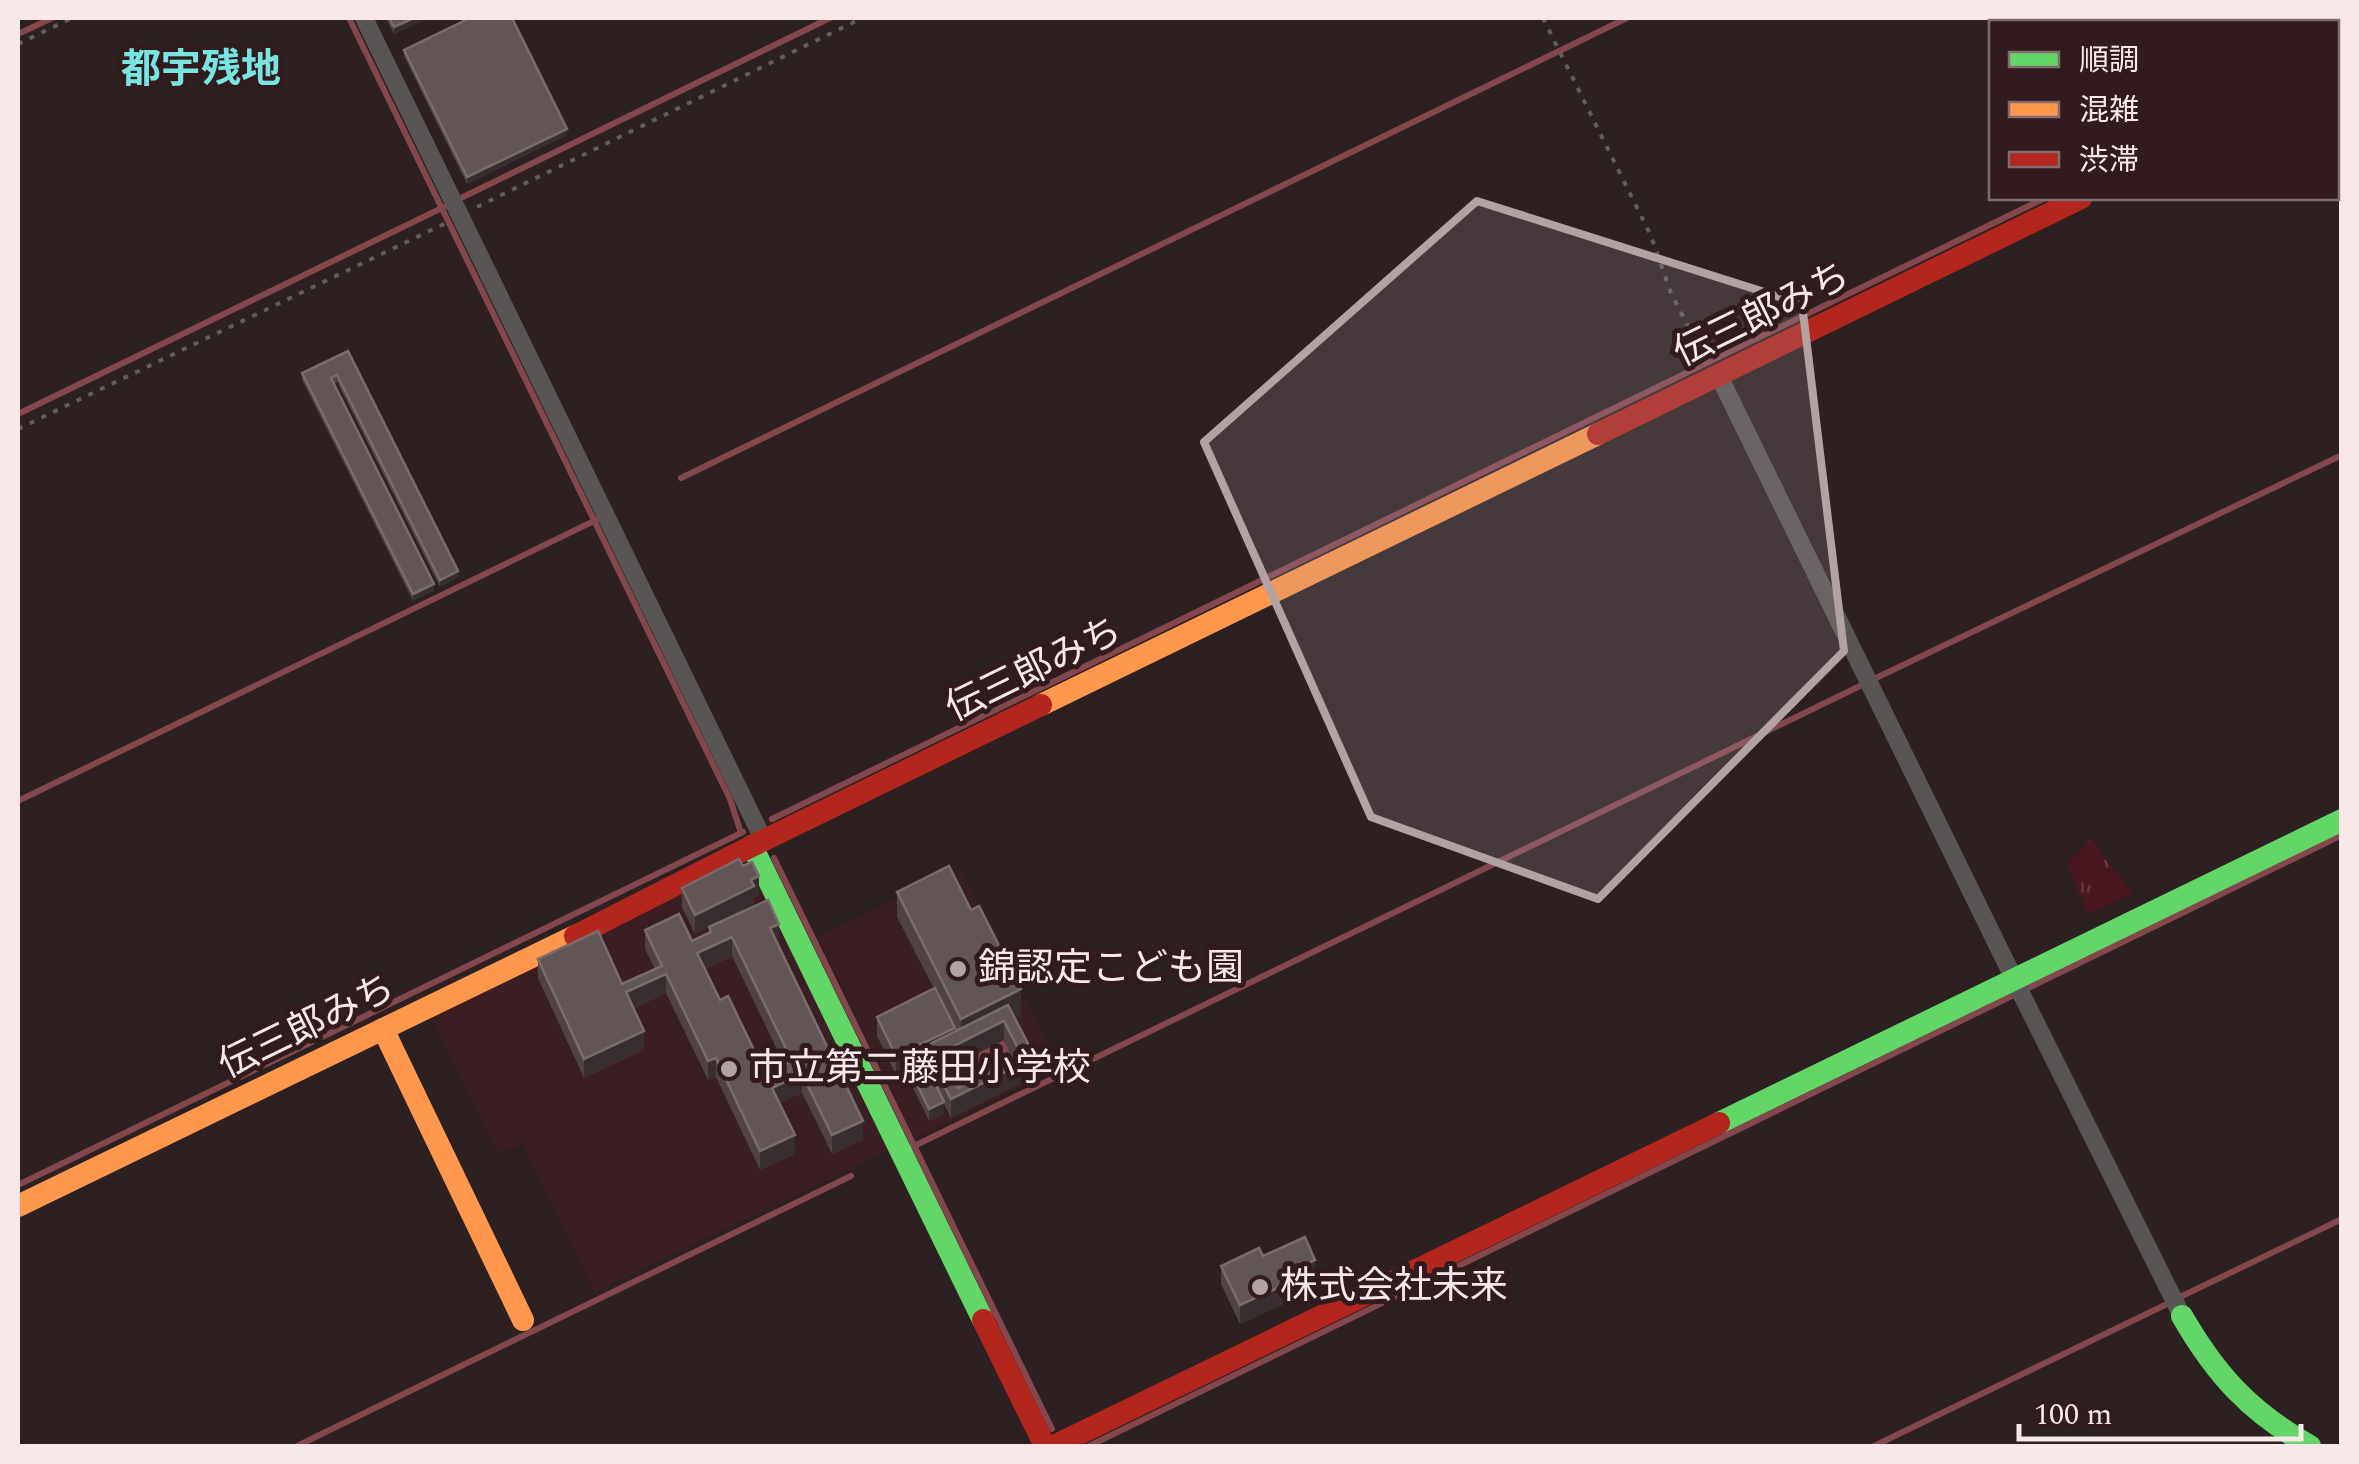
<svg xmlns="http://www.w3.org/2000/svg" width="2359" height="1464" font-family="Spectral,'Noto Sans JP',serif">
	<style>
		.built { fill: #3a1e22; fill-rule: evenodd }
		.grass { fill: url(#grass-tufts) }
		.water { fill: #85474e }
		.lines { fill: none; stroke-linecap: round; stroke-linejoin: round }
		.stream { stroke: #85474e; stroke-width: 6 }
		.path { stroke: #625c5c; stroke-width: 4; stroke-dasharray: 5 8; stroke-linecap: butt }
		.street { stroke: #5a5555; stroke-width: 18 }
		.fast { stroke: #63d668; stroke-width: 22 }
		.slow { stroke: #ff974d; stroke-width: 22 }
		.jam { stroke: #b3261e; stroke-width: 22 }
		.wall { fill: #4f4344; fill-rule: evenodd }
		.shaded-wall { fill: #392e2f }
		.building { fill: #615556; stroke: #796c6d; stroke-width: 2.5; fill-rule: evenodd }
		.marked { fill: #b1a2a3; fill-opacity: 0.2; stroke: #b1a2a3; stroke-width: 8; stroke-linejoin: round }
		.poi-dot { fill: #b1a2a3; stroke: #311b1d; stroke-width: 4 }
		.labels { text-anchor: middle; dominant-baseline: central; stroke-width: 10; stroke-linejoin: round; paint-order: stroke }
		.street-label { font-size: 38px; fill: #f8e8e9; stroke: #311b1d }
		.poi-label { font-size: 38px; fill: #f8e8e9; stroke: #311b1d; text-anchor: start }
		.neighbourhood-label { font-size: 40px; font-weight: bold; fill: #79e5e2; stroke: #311b1d }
	</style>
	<defs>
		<pattern id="grass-tufts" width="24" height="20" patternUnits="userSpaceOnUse" patternTransform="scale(2.5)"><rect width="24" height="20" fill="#4a1620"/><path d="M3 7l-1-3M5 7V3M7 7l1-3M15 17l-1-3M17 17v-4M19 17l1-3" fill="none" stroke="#653840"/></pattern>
	</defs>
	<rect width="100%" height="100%" fill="#2c2021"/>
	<g class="built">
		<path d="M738,866L754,872L891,1150L594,1292L523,1144L497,1154L432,1018ZM754,905L696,934L682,908V907ZM768,919L770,947L832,1154L802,1093L772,1107L760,1169L716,1077L708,1080L666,993L626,1011L622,1003L662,984Z"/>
		<path d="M960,869L1060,1068L914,1139L818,937ZM1009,1024L1034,1076L925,1066Z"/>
		<path d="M732,956L791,1080L765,1092L697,972Z"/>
	</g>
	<path class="grass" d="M2093,837L2102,855L2133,894L2088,914L2067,863Z"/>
	<path class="water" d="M1004,1040L1022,1075L958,1107L940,1072Z"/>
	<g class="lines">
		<g class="stream">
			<path d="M349,18L730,799L741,833"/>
			<path d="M18,34L52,18"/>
			<path d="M2336,56L2342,54"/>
			<path d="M463,197L830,18"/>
			<path d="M18,414L444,207"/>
			<path d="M681,478L1627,18"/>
			<path d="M1876,678L2342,455"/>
			<path d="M18,801L596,520"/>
			<path d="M772,819L2045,198"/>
			<path d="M774,858L1052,1429"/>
			<path d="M912,1147L1862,685"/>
			<path d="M18,1185L743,832"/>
			<path d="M2180,1297L2342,1219"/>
			<path d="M297,1446L851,1176"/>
			<path d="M1089,1446L2342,835"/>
			<path d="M1874,1446L2167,1304"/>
		</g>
		<g class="path">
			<path d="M1543,18L1651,236L1671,293L1703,356"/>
			<path d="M18,44L72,18"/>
			<path d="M477,207L862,18"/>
			<path d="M18,429L446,223"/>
		</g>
		<g class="street">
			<path d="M364,18L764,841"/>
			<path d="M2336,72L2342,70"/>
			<path d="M1719,376L2014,979L2182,1316"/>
		</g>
		<g class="fast">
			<path d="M752,846L983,1320"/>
			<path d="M1719,1123L2342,820"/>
			<path d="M2182,1316C2216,1375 2250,1412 2310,1446"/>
		</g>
		<g class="slow">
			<path d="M1041,705L1598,434"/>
			<path d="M383,1029L523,1320"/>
			<path d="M18,1206L575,936"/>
		</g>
		<g class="jam">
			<path d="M1598,434L2081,198"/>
			<path d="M575,936L752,846L1041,705"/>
			<path d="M983,1320L1045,1446"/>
			<path d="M1054,1446L1719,1123"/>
		</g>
	</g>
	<g class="wall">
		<path d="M386,18H428L394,34Z"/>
		<path d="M404,50L567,135L467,184L404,56Z"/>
		<path d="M348,351L458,577L440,587L337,382L334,384L434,590L413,601L302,380V373Z"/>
		<path d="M682,888L759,895L754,897V904L695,934L682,907Z"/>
		<path d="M897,892L1021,1014L1015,1017L1035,1076L951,1118L944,1104V1114L929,1121L908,1077V1069L896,1075L877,1036V1017L934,989L897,917ZM1004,1040L1014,1060L958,1088L948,1068Z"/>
		<path d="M709,927L779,943L778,944L863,1140L832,1154L802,1093L780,1103L795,1154L760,1170L716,1077L708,1080L666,993L634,1008L644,1050L584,1078L538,978V959L622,984L655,969L645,949V930L692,941L709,933ZM732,956L784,1064L765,1073L720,1000L705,969Z"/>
		<path d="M1263,1256L1315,1279L1295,1288V1299L1240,1324L1221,1284V1266Z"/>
	</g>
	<g class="shaded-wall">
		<path d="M414,18H428L394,34V27Z"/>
		<path d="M567,129V135L467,184V177Z"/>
		<path d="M458,571V577L440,587V580Z"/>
		<path d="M434,584V590L413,601V594Z"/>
		<path d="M759,876V895L754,897V904L695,934V915Z"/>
		<path d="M779,924V943L770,947V928Z"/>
		<path d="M732,937V956L697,972V953Z"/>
		<path d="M666,974V993L626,1011V992Z"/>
		<path d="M1021,989V1014L1004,1023V1040L940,1072L924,1047V1061L908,1065V1069L896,1075V1056L955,1028V1045L961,1042V1019Z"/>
		<path d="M644,1031V1050L584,1078V1059Z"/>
		<path d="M1035,1057V1076L951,1118V1099Z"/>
		<path d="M716,1058V1077L708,1080V1061Z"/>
		<path d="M802,1074V1093L772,1107V1088Z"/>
		<path d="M944,1102V1114L929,1121V1109Z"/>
		<path d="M863,1121V1140L832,1154V1135Z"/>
		<path d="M795,1135V1154L760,1170V1151Z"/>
		<path d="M1315,1260V1279L1295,1288V1299L1240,1324V1305L1290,1271Z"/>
	</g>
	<g class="building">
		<path d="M389,18H414L394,27Z"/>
		<path d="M470,18H512L567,129L467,177L404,50Z"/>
		<path d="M348,351L458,571L440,580L337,375L331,378L434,584L413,594L302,373Z"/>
		<path d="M739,859L743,866L752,862L759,876L751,880L754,886L695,915L682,888Z"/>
		<path d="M949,866L971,910L979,906L1021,989L961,1019L897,892Z"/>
		<path d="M768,900L779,924L770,928L863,1121L832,1135L802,1074L772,1088L795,1135L760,1151L716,1058L708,1061L666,974L626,992L644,1031L584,1059L538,959L598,931L622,984L662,966L645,930L679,914L692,941L711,932L709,927ZM732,937L792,1061L765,1073L728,996L720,1000L697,953Z"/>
		<path d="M935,988L955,1028L896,1056L877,1017Z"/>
		<path d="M1008,1005L1035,1057L951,1099L924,1047ZM1004,1021L1022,1056L958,1088L940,1053Z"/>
		<path d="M923,1058L944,1102L929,1109L908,1065Z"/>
		<path d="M1305,1237L1315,1260L1290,1271L1295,1280L1240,1305L1221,1266L1259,1248L1263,1256Z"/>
	</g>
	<path class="marked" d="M1477,201L1802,304L1844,651L1598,899L1371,817L1204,442Z"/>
	<g class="poi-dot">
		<circle cx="958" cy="969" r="10"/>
		<circle cx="729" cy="1069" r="10"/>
		<circle cx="1260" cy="1287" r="10"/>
	</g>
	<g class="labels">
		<g class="street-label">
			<text transform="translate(1762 315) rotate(-26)">伝三郎みち</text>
			<text transform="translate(1034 670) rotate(-26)">伝三郎みち</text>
			<text transform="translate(307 1027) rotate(-26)">伝三郎みち</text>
		</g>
		<g class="poi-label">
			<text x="978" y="969">錦認定こども園</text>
			<text x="749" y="1069">市立第二藤田小学校</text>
			<text x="1280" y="1287">株式会社未来</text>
		</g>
		<g class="neighbourhood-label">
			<text x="201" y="70">都宇残地</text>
		</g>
	</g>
	<rect width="2359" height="1464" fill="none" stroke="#f8e8e9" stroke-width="40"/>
	<rect x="1989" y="20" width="350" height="180" fill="#311b1d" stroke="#816d6f" stroke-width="2.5"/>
	<rect x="2009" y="52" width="50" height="15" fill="#63d668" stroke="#816d6f" stroke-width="2.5"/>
	<text x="2079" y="70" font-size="30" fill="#f8e8e9">順調</text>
	<rect x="2009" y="102" width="50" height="15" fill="#ff974d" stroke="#816d6f" stroke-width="2.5"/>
	<text x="2079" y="120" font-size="30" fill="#f8e8e9">混雑</text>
	<rect x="2009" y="152" width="50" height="15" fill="#b3261e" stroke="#816d6f" stroke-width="2.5"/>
	<text x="2079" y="170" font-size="30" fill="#f8e8e9">渋滞</text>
	<path d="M2019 1424v15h282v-15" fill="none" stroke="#f8e8e9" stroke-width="5"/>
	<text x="2034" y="1424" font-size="30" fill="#f8e8e9" stroke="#311b1d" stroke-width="8" paint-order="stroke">100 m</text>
</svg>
